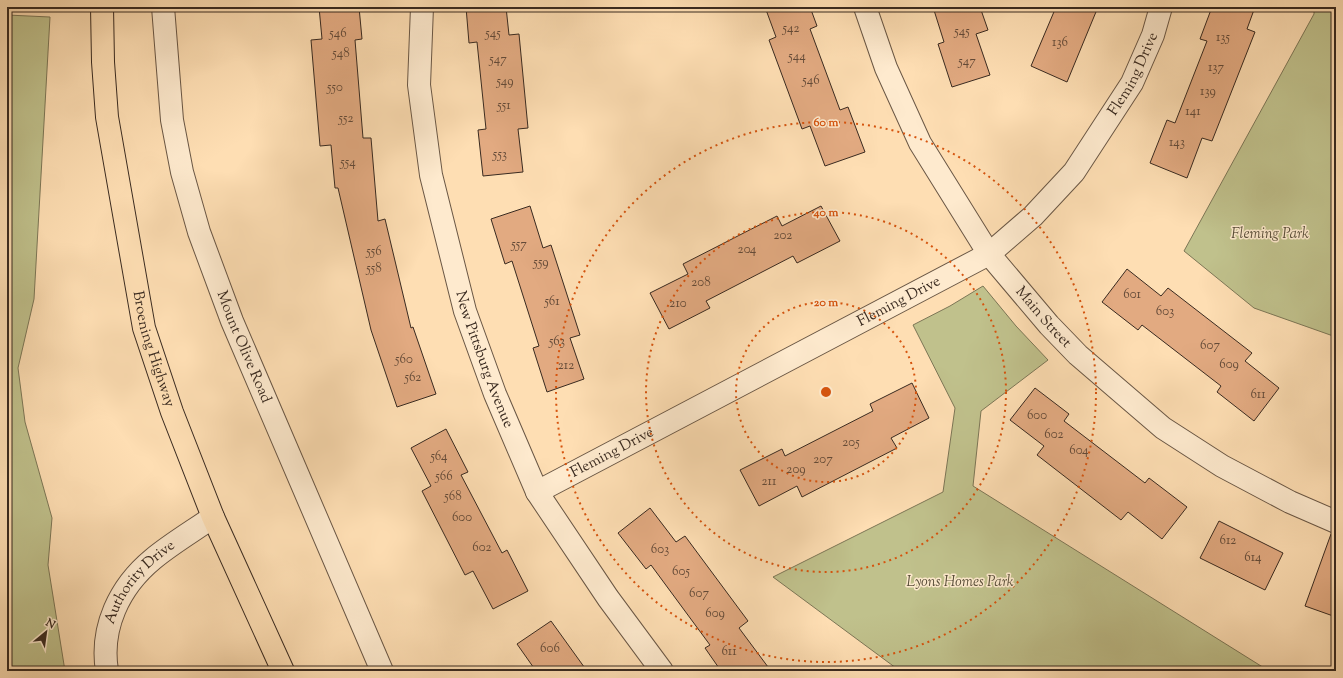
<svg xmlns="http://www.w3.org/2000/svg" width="1343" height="678" font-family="'Sorts Mill Goudy',serif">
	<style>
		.green { fill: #c0c18c; stroke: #7c7656 }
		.building { fill: #e2aa81; stroke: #392a20 }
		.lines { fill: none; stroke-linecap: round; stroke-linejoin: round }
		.minor-casing { stroke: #6a5745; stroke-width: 24 }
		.primary-casing { stroke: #392a20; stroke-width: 24 }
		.minor { stroke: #feeace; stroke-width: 22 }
		.primary { stroke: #fedeb3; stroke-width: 22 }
		.ring { fill: none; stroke: #d6540e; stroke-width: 2; stroke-dasharray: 2 4 }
		.labels { text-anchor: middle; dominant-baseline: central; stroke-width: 3; stroke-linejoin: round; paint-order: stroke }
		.number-label { font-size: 13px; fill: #634a38 }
		.street-label { font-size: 15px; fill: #392a20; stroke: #feeace }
		.park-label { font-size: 15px; font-style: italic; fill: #5b503b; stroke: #feeace }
		.centre { fill: #d6540e; stroke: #feeace; stroke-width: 2 }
		.ring-label { font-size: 12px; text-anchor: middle; font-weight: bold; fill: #d6540e; stroke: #feeace; stroke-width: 3; stroke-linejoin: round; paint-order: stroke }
	</style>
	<rect width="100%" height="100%" fill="#fedeb3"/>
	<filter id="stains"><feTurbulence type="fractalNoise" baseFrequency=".005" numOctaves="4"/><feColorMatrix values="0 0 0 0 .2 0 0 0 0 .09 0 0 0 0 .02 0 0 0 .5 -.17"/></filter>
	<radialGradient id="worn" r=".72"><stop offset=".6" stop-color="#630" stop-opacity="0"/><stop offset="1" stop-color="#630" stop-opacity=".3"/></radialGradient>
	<g class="green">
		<path d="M1314,7H1336V337L1254,308L1184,251L1314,14Z"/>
		<path d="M7,15L50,17L34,299L18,368L25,422L52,518L48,565L65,671H7Z"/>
		<path d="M983,286L1016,326L1048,360L981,411L973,486L1269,671H900L773,577L943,492L955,408L913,325L950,306Z"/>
	</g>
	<g class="building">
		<path d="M319,7H359L362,39L355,40L363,138H371L378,221L385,219L411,328L413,327L436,394L397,407L371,330L338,188H335L331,145L320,146L311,40L322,39Z"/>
		<path d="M466,7H506L509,35L519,34L528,128L518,129L523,172L483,176L478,130L486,129L477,42L469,43Z"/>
		<path d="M765,7H810L817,26L810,29L840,110L848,107L865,152L825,166L810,126L802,129L769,40L776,37Z"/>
		<path d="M933,7H980L988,30L976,34L990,75L952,87L938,44L944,42Z"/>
		<path d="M1056,7H1098L1067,82L1031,66Z"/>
		<path d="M1212,7H1255L1247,29L1255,32L1212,141L1202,138L1187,178L1150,163L1167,120L1175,123L1207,41L1200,39Z"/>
		<path d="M530,206L543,248L551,245L580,335L570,338L584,379L547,392L533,348L539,346L512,261L505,264L491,219Z"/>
		<path d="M821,206L840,241L797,263L793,256L706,301L710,308L669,329L650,293L688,274L683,264L777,216L782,226Z"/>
		<path d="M1127,269L1161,296L1168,288L1252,353L1245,361L1279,388L1254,421L1217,392L1221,386L1142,325L1138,330L1102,302Z"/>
		<path d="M912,383L929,418L891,438L897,448L802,497L797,486L759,506L740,470L782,449L785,456L873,411L870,404Z"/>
		<path d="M1035,388L1069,414L1064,421L1145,483L1149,478L1187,507L1162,539L1128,512L1121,520L1037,455L1044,446L1010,420Z"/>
		<path d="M446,429L468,472L461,475L502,553L507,550L528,591L493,609L473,571L465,575L422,491L431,486L411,448Z"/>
		<path d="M650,508L676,542L685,536L748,621L739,628L771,671H721L705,648L710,645L651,565L646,569L618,533Z"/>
		<path d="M1219,521L1283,553L1265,590L1200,558Z"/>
		<path d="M1331,534H1336V617L1305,606Z"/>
		<path d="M551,621L587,671H536L517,644Z"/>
	</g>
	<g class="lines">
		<g class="minor-casing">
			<g id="minor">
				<path id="s1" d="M163,7L172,120L182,172L199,232L232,321L382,671"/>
				<path id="s2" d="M422,7L419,85L431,175L465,311L495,394L537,492L608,598L662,671"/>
				<path id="s3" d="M865,7L886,68L920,143L989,254L1049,325L1078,355L1163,428L1222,466L1290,502L1336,522"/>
				<path id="s4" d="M537,492L989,254L1033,216L1074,172L1132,83L1153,35L1161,7"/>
				<path id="s5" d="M107,671C100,628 119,587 153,559C171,544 193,531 213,517"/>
			</g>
		</g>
		<g class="primary-casing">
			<g id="primary">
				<path id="s6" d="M102,7L103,62L107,117L144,328L172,412L213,517L283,671"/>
			</g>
		</g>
		<use href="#minor" class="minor"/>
		<use href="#primary" class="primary"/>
	</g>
	<g class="ring">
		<circle cx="826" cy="392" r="90"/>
		<circle cx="826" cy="392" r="180"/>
		<circle cx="826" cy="392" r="270"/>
	</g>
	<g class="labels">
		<g class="number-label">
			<text x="791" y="29">542</text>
			<text x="962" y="32">545</text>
			<text x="338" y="34">546</text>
			<text x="493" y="34">545</text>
			<text x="1223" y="38">135</text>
			<text x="1060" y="43">136</text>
			<text x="341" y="54">548</text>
			<text x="797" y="57">544</text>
			<text x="498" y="60">547</text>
			<text x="967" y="62">547</text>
			<text x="1216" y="68">137</text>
			<text x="811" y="81">546</text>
			<text x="505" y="82">549</text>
			<text x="335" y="88">550</text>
			<text x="1208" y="92">139</text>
			<text x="504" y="106">551</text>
			<text x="1193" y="112">141</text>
			<text x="346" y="119">552</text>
			<text x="1177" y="143">143</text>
			<text x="500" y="155">553</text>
			<text x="348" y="163">554</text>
			<text x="783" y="236">202</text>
			<text x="519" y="245">557</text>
			<text x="747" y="250">204</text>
			<text x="374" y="252">556</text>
			<text x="541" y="263">559</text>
			<text x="374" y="269">558</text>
			<text x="701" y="283">208</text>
			<text x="1132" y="295">601</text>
			<text x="552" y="302">561</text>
			<text x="678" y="304">210</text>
			<text x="1165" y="312">603</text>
			<text x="557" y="342">563</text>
			<text x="1210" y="346">607</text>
			<text x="404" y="360">560</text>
			<text x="1229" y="365">609</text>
			<text x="566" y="366">212</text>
			<text x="413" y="378">562</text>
			<text x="1258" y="395">611</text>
			<text x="1037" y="416">600</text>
			<text x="1054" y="435">602</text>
			<text x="851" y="443">205</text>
			<text x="1079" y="451">604</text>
			<text x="439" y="457">564</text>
			<text x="823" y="460">207</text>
			<text x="796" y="470">209</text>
			<text x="444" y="477">566</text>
			<text x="769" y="482">211</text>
			<text x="453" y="497">568</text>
			<text x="462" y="518">600</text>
			<text x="1228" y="541">612</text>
			<text x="482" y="548">602</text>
			<text x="660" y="550">603</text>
			<text x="1253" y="558">614</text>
			<text x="681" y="572">605</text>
			<text x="699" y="594">607</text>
			<text x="715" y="614">609</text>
			<text x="550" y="649">606</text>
			<text x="729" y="652">611</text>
		</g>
		<g class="street-label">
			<text stroke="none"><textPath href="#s4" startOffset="744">Fleming Drive</textPath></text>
			<text stroke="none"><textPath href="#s4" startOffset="409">Fleming Drive</textPath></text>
			<text stroke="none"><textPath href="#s3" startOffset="361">Main Street</textPath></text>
			<text stroke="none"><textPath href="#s1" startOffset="352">Mount Olive Road</textPath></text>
			<text stroke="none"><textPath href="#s6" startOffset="347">Broening Highway</textPath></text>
			<text stroke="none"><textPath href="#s2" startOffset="361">New Pittsburg Avenue</textPath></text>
			<text stroke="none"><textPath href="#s4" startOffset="85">Fleming Drive</textPath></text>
			<text stroke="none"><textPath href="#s5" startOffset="100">Authority Drive</textPath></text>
		</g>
		<g class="park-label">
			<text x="1270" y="234">Fleming Park</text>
			<text x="960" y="582">Lyons Homes Park</text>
		</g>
	</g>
	<circle cx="826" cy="392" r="6" class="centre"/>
	<g class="ring-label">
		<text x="826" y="126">60 m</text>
		<text x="826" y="216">40 m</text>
		<text x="826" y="306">20 m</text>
	</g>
	<rect width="1343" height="678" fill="none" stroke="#fedeb3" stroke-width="24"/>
	<rect x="8" y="8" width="1327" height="662" fill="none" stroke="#392a20" stroke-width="2"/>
	<rect x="12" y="12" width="1319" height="654" fill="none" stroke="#392a20"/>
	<g transform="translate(46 632) rotate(29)" stroke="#feeace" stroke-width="3" paint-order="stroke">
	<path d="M0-3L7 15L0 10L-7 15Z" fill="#392a20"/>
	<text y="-6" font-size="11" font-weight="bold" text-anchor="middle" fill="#392a20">N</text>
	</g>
	<rect width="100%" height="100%" filter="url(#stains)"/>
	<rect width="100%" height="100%" fill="url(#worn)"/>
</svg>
